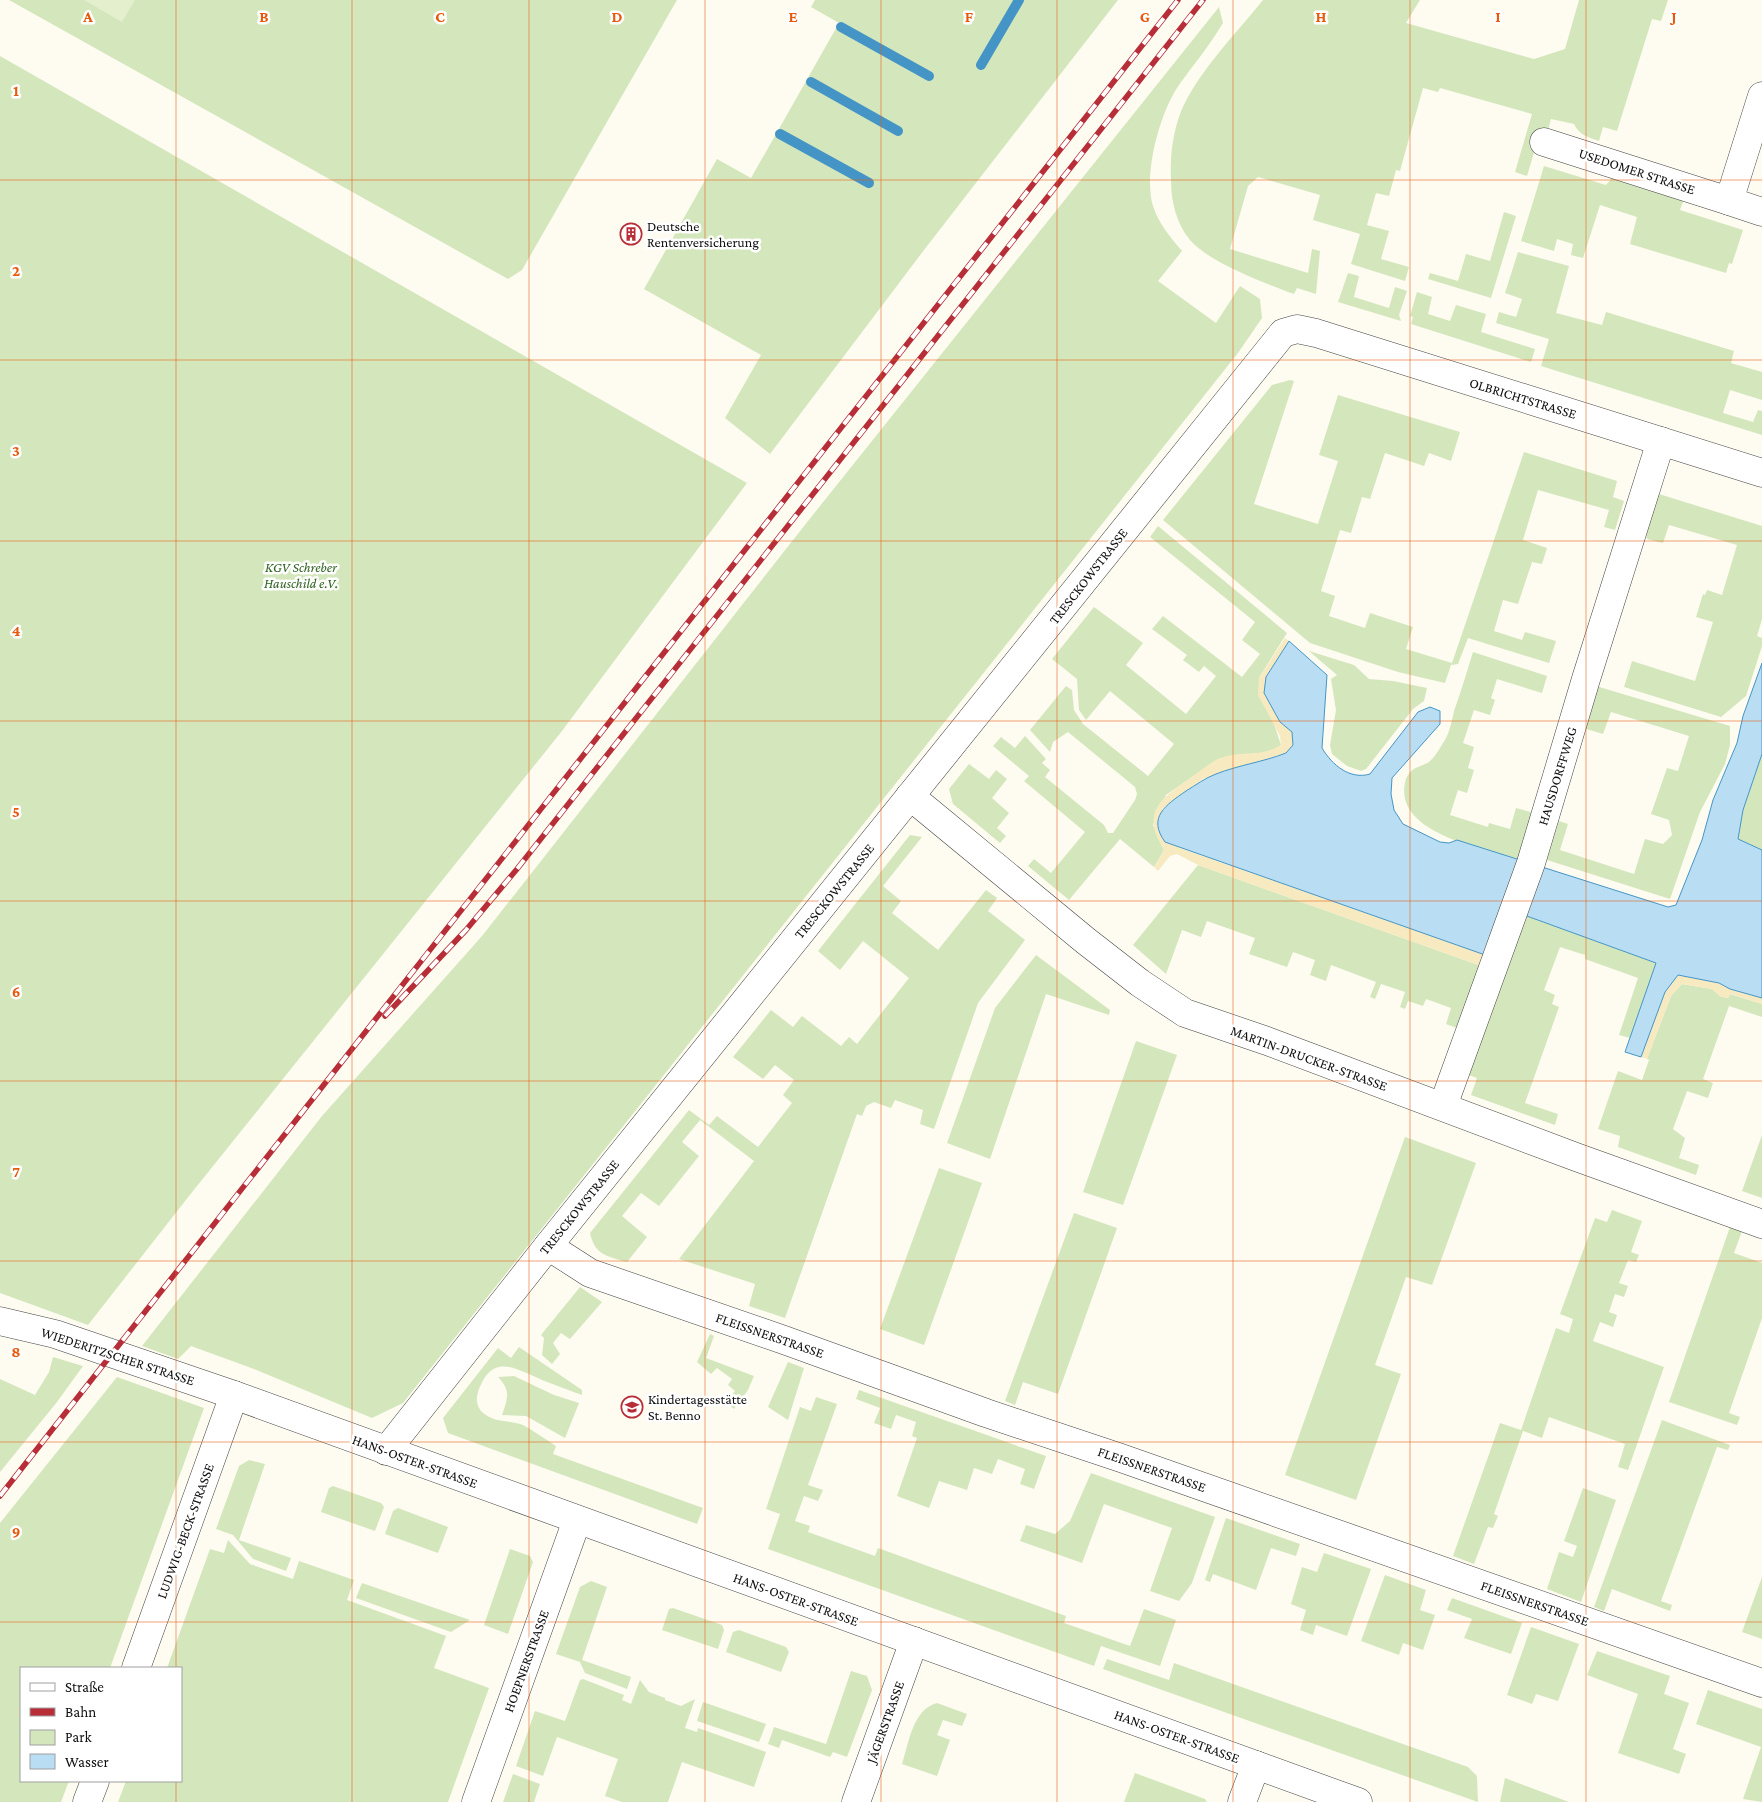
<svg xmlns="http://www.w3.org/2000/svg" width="1762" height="1802" font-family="'Crimson Pro',serif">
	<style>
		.green { fill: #d4e7bc }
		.sand { fill: #f7eac0 }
		.pitch { fill: #e4efce }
		.water { fill: #b9def3; stroke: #4495c6 }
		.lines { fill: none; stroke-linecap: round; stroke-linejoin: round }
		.stream { stroke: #4495c6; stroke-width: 10 }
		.minor-casing { stroke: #424242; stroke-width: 29 }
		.minor { stroke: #fff; stroke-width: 28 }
		.rail-casing { stroke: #b72e38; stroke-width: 5.5 }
		.rail { stroke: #fff; stroke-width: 4; stroke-dasharray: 11; stroke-linecap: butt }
		.grid { fill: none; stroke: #e8590c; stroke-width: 1; stroke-opacity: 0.55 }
		.labels { text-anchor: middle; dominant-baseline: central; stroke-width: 5; stroke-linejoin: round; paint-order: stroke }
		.street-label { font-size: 14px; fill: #0f0f0f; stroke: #fff }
		.poi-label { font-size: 14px; fill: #0f0f0f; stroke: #fff; text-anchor: start }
		.park-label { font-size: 14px; font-style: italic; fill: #316322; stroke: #fff }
		.grid-label { font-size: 16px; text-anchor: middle; font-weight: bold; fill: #e8590c; stroke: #fff; stroke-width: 5; stroke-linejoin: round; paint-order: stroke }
	</style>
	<rect width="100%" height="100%" fill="#fefbf1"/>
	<g class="green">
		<path d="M9,0H677L522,270L508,279Z"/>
		<path d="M815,0H1118L924,250L770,454L725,418L761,355L644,289L717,159L751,178L839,23L811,7Z"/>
		<path d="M1263,0H1420L1406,23L1534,59L1565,49L1579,0H1668L1661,21L1652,19L1617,131L1603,127L1599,141C1588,137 1579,135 1574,124L1551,119L1546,138L1539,136L1527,176L1515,172L1532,114L1440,88L1438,92L1423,88L1400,171L1396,170L1389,196L1376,193L1367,225L1389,231L1381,259L1409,267L1405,281L1351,264L1360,234L1313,220L1320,195L1258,177L1248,186L1230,249L1308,273L1312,249L1320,251L1316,294L1297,288L1294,294C1267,284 1208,262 1190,240C1176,223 1171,201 1171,180C1170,160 1172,139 1178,120C1190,80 1236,34 1263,0Z"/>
		<path d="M1219,7L1223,23C1210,45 1194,64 1179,85C1160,112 1143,174 1153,206C1159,224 1170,237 1182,251L1158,281L1216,323L1240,286L1260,299L1262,318L1238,353L403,1403L372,1418L254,1369L191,1346L178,1359L142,1346L322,1116L482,936L808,521Z"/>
		<path d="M0,56L747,483L562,731L189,1196L88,1325L0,1293Z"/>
		<path d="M1544,166L1606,185L1612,178L1684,199L1680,210L1743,230L1732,264L1729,263L1726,273L1630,244L1637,217L1600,205L1583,258L1571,255L1573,244L1557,239L1554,251L1521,241Z"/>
		<path d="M1504,212L1516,216L1491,298L1428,279L1430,273L1458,281L1466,254L1490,261Z"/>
		<path d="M1518,252L1569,266L1556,313L1602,325L1606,312L1734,351L1731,363L1762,372V400L1730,390L1723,413L1753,422L1758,410L1762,411V435L1541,366L1549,339L1496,323L1499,312L1516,317L1522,299L1505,293Z"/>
		<path d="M1348,273L1359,276L1354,297L1389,308L1395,287L1407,291L1399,315L1401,321L1338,302Z"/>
		<path d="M1417,292L1432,297L1428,314L1450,321L1456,305L1486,314L1481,332L1535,349L1531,362L1411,324L1413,317L1410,316Z"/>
		<path d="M1290,380L1294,381L1254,504L1318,524L1338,461L1319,455L1338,395L1460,432L1451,461L1429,453L1424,466L1385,453L1370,499L1362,497L1351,533L1340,530L1321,591L1335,596L1329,616L1365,628L1370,613L1413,627L1406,649L1452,663L1524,452L1617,481L1613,497L1624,501L1615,530L1604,527L1609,510L1538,490L1523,540L1547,548L1542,564L1532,562L1518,604L1503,600L1494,631L1522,640L1525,632L1556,641L1549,663L1468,638L1458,664L1451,665L1445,683L1398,672L1310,643L1163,520L1272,385Z"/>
		<path d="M1659,494L1762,526V619L1757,636L1762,638V646L1746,696L1721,717L1624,687L1632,661L1695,681L1713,622L1696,617L1703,594L1705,595L1707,590L1722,595L1737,545L1669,525L1663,543L1647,539L1646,535Z"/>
		<path d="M1158,526L1287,633L1259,678L1281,745L1271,752L1218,759L1166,795L1153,825L1164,850L1154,867L1120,839L1069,900L1028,866L1034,859L1051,873L1085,832L1024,781L1029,776L993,746L1001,737L1015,748L1025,736L1046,759L1042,763L1050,770L1045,777L1104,825L1108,833H1113L1135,800L1137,794L1135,787L1068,732L1053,742L1050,752L1030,730L1066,686L1072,690L1074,710L1083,724L1148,776L1174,744L1110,691L1086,720L1079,710L1077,679L1052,659L1094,607L1143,643L1126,665L1186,714L1216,676L1204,666L1199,672L1183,660L1187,655L1152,629L1163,616L1242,677L1260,654L1242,640L1255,622L1150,537Z"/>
		<path d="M1309,651L1354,665L1369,679L1393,681L1427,688L1424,701L1413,709L1366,769L1361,771L1347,766L1332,754L1330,745L1336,710L1331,679L1337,675Z"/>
		<path d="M1473,652L1547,676L1542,693L1497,679L1491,698L1495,700L1490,715L1474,710L1463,743L1474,747L1468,768L1474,770L1467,793L1458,790L1450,815L1488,827L1489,823L1510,829L1516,808L1537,814L1521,860C1488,850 1394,834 1405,783C1409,764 1425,768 1432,759C1437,754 1441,746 1445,740C1450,731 1452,720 1454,711C1461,691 1467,672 1473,652Z"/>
		<path d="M1596,686L1730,726V745L1725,764L1700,812L1670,899L1547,860L1559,821L1568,824L1560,850L1634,874L1645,839L1663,844L1672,835L1669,820L1651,814L1667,768L1678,771L1689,736L1611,712L1603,734L1583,728Z"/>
		<path d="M1762,754V850L1738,839L1743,810Z"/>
		<path d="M969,764L989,779L996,770L1007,779L992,798L1009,813L997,828L1006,836L1000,843L953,804L949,789Z"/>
		<path d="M910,835L922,837L883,886L901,901L892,913L938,950L986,890L997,898L988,911L1025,940L978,1003L934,1129L920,1124L923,1110L895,1100L891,1108L874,1102L866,1106L862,1116L857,1114L785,1318L749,1306L755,1284L679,1259L754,1161L700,1120L682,1142L699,1156L659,1206L641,1193L622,1216L647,1237L627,1262C606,1256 595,1255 590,1233L689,1110L709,1125L717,1116L758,1147L792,1103L783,1095L794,1080L775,1065L763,1079L733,1057L771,1010L793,1027L802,1016L841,1046L849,1037L857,1044L909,978L863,941L840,970L818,951Z"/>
		<path d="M1198,865L1484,967L1462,1030L1446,1024L1451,1008L1426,999L1423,1006L1408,1001L1405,1009L1400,1007L1405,992L1381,984L1375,999L1370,997L1376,982L1331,965L1326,981L1310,975L1315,960L1293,952L1287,967L1249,954L1255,938L1207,921L1201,937L1182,930L1166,974L1133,945Z"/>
		<path d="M1524,915L1657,963L1630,1038L1619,1035L1638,978L1585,959V955L1560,947L1544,990L1555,995L1552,1004L1559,1007L1525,1103L1558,1114L1555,1125L1471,1095L1477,1078L1466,1074Z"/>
		<path d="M1036,955L1110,1010L1109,1015L1046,994L990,1159L947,1143L995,1008Z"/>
		<path d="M1682,984L1712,989L1720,996L1728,998L1730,994L1762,1004V1017L1729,1006L1703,1079L1713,1083L1708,1098L1687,1091L1673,1129L1685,1138L1679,1158L1699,1165L1696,1175L1618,1147L1620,1136L1598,1129L1618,1071L1642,1080L1649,1060L1654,1062L1647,1059L1671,996Z"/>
		<path d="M1136,1041L1177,1055L1123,1205L1083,1192Z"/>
		<path d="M1762,1135V1198L1742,1191Z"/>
		<path d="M1405,1137L1476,1163L1432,1285L1406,1277L1375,1365L1401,1374L1356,1500L1285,1475Z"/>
		<path d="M939,1168L982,1183L924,1345L880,1329Z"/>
		<path d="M1612,1210L1642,1221L1631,1252L1639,1255L1636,1262L1628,1260L1619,1283L1628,1286L1624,1297L1615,1294L1609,1312L1617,1315L1613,1327L1600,1322L1593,1341L1664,1367L1628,1470L1618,1467L1625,1444L1549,1417L1542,1438L1523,1431L1494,1514L1498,1516L1493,1528L1488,1527L1474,1564L1453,1556L1500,1423L1521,1430L1556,1328L1569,1333L1573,1319L1560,1314L1595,1218L1607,1222Z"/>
		<path d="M1074,1213L1117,1228L1058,1394L1023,1382L1015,1405L1005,1401Z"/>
		<path d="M1730,1227L1742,1231L1734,1253L1762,1263V1318L1729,1413L1740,1417L1737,1425L1669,1402Z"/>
		<path d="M580,1287L602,1302L570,1339L561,1333L553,1343L560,1354L552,1364L542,1355L544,1338L541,1335Z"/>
		<path d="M710,1334L714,1336L706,1358L754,1376L748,1390L734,1409L726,1402L735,1391L728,1385L732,1379L717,1368L711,1374L697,1362Z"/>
		<path d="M519,1347L582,1390V1395C568,1390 555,1385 542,1380C514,1368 492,1352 478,1392C475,1402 478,1410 486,1415C497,1423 511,1420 523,1425C534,1431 545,1439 556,1446L553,1454L703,1508L697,1524L448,1433L443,1418L498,1348L511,1358Z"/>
		<path d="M53,1357L83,1366L57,1402L0,1472V1379L35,1395L49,1372Z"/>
		<path d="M788,1362L804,1368L788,1420L768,1407Z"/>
		<path d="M514,1376L554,1395L579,1403L565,1438L526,1416L502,1415C508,1397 511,1391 498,1377Z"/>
		<path d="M117,1377L204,1408L110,1668H21V1781H69L61,1802H0V1523Z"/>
		<path d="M859,1390L1046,1456L1034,1489L1020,1484L1025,1469L998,1459L992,1474L974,1468L967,1490L939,1481L929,1508L897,1496L917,1438L912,1436L916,1422L896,1415L891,1429L874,1423L880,1408L856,1399Z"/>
		<path d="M816,1397L837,1404L808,1485L823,1490L818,1501L804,1496L795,1521L810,1526L808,1532L875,1556L878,1548L1066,1616L1064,1623L1130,1646L1144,1609L1176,1620L1160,1666L1101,1646L1094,1666L768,1549L780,1514L766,1509L800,1407L811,1411Z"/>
		<path d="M1662,1420L1730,1445L1728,1450L1717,1447L1661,1601L1672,1605L1670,1611L1612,1589L1604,1611L1594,1607Z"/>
		<path d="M249,1460L265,1464L239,1540L291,1558L286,1571L253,1559L233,1535L216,1529L239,1466Z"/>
		<path d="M1091,1473L1215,1517L1192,1583L1179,1601L1150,1591L1172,1528L1104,1504L1082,1563L1020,1541L1026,1525L1055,1534L1070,1521Z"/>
		<path d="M333,1486L381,1503L384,1507L375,1531L321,1512L329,1488Z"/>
		<path d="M1583,1488L1616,1500L1581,1602L1547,1589L1559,1552L1573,1557L1577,1546L1564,1541Z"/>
		<path d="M398,1508L448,1527L438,1553L385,1534L393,1511Z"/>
		<path d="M1226,1518L1300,1544L1296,1556L1271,1548L1256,1590L1213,1574L1210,1582L1205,1580Z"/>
		<path d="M228,1540L250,1564L293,1579L299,1561L354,1580L347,1600L446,1636L434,1668L489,1688L448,1802H118L126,1781H181V1668H167L210,1549L224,1553Z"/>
		<path d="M510,1549L530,1556L533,1562L508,1634L484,1625Z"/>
		<path d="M1324,1553L1371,1569L1347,1636L1316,1625L1313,1635L1300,1630L1306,1610L1291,1604L1302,1567L1317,1572Z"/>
		<path d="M1385,1575L1426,1590L1420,1610L1435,1615L1423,1650L1403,1643L1399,1655L1361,1641Z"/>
		<path d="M1762,1577V1639L1742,1632Z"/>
		<path d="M591,1581L607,1587L582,1660L631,1677L627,1689L585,1673L580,1662L556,1654L580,1587Z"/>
		<path d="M362,1583L470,1620L451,1632L356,1598Z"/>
		<path d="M1452,1598L1522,1623L1511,1654L1464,1638L1472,1619L1447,1610Z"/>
		<path d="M673,1608L722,1625L724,1630L718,1649L662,1630L669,1609Z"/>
		<path d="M1531,1627L1579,1644L1558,1701L1536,1694L1532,1704L1507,1695Z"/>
		<path d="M739,1630L786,1647L789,1652L781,1672L726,1652L733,1632Z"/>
		<path d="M1597,1651L1670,1676L1664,1694L1689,1703L1673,1749L1686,1754L1679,1774L1618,1753L1638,1694L1587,1675Z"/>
		<path d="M1107,1659L1169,1680L1174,1663L1468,1767L1477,1776L1478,1802L1103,1669Z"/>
		<path d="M851,1671L867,1676L872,1690L847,1757L833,1752L830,1757L782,1740L779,1748L768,1744L774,1727L826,1744Z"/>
		<path d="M583,1679L624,1695L622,1700L631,1704L640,1680L649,1692L665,1698V1700L681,1706L695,1699L685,1728L697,1732L698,1728L766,1752L754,1787L682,1762L668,1802H622L605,1796L618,1759L557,1737L543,1776L516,1766L535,1711L565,1721L580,1680Z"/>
		<path d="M1708,1690L1762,1709V1802L1743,1799L1761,1747L1696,1724Z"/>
		<path d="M703,1702L766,1724L759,1742L697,1721Z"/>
		<path d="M937,1703L967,1714L962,1726L943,1720L937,1735L950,1740L937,1776L902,1764C909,1742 913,1709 937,1703Z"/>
		<path d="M1135,1773L1205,1799L1207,1802H1124Z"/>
		<path d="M513,1774L540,1784L534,1802H503Z"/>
		<path d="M1505,1778L1569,1802H1500Z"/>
	</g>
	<g class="sand">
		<path d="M1285,638L1289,641L1266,677L1280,722L1292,732L1293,745L1286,753L1203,779L1162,809L1173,843L1180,848L1488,956L1484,967L1198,865L1177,854L1170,856L1158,871L1154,867L1164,850C1141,813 1159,800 1189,779C1198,773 1208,764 1218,759C1238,750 1261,758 1281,745L1280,736L1258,695L1259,678Z"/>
		<path d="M1678,975L1719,983L1730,989L1762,998V1004L1731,994L1728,998L1720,996L1712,989L1682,984L1671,996L1647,1059L1641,1057L1665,992Z"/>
	</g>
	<path class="pitch" d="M84,0H135L122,22Z"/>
	<path class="water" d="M1289,641L1327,675L1322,748C1332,765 1350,780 1370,774L1418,712L1430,707L1440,711V724L1392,778L1391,794L1394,810L1403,824L1440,842L1449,843L1457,840L1668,907L1676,905L1702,840L1713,800L1737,743L1743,716L1762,663V754L1743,810L1738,839L1762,850V998L1730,989L1719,983L1678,975L1665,992L1641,1057L1625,1052L1656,963L1524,915L1488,956L1165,842C1147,817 1166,805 1186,791C1196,785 1205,778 1216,774C1239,765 1263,762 1286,753L1293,745L1292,732L1280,722L1264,693L1266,677Z"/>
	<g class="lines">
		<g class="stream">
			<path d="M841,27L929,76"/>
			<path d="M981,65L1019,0"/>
			<path d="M811,82L898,131"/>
			<path d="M780,134L869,183"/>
		</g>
		<g class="minor-casing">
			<g id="minor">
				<path d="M1762,96L1729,201L1762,212"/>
				<path d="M1544,142L1729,201"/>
				<path d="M910,796L1086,941L1140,983L1185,1013L1267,1041L1576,1157L1762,1224"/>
				<path d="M1443,1106L1531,863L1586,679L1661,441"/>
				<path d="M548,1246L590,1273L784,1340L986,1413L1121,1458L1762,1683"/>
				<path d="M0,1321L55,1334L234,1395L1358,1802"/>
				<path d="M386,1451L548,1246L1283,333L1297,329L1316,333L1762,473"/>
				<path d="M136,1668L234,1395"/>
				<path d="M87,1802L95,1781"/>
				<path d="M476,1802L577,1520"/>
				<path d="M856,1802L914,1641"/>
				<path d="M1242,1802L1256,1765"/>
			</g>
		</g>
		<use href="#minor" class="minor"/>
		<g class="rail-casing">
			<g id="rail">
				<path d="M385,1016L466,930L517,869L1203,0"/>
				<path d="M0,1496L1178,0"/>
			</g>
		</g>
		<use href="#rail" class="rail"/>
	</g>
	<path class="grid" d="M176,0V1668M352,0V1802M529,0V1802M705,0V1802M881,0V1802M1057,0V1802M1233,0V1802M1410,0V1802M1586,0V1802M0,180H1762M0,360H1762M0,541H1762M0,721H1762M0,901H1762M0,1081H1762M0,1261H1762M0,1442H1762M0,1622H1762M176,1781V1802"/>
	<defs>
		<g id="building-ring" transform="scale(1.125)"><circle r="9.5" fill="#fff" stroke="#b72e38" stroke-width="1.5"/><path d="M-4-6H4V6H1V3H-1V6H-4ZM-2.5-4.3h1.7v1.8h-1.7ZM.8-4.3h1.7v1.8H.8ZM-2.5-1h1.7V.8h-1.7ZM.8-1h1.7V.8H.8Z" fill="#b72e38"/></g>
		<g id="school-ring" transform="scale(1.125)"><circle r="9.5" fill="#fff" stroke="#b72e38" stroke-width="1.5"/><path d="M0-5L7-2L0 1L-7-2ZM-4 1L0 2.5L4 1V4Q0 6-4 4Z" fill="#b72e38"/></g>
	</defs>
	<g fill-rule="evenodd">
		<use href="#building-ring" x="631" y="234"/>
		<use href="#school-ring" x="632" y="1407"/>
	</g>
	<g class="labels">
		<g class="street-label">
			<text transform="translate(1637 171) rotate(18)">USEDOMER STRASSE</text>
			<text transform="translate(1523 398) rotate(17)">OLBRICHTSTRASSE</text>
			<text transform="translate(1088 576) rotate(-52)">TRESCKOWSTRASSE</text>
			<text transform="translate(1557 776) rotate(-73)">HAUSDORFFWEG</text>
			<text transform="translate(834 891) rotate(-51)">TRESCKOWSTRASSE</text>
			<text transform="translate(1309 1058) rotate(20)">MARTIN-DRUCKER-STRASSE</text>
			<text transform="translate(579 1207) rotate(-51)">TRESCKOWSTRASSE</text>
			<text transform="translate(770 1335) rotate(19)">FLEISSNERSTRASSE</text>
			<text transform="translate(118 1356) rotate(18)">WIEDERITZSCHER STRASSE</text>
			<text transform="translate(415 1461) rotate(20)">HANS-OSTER-STRASSE</text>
			<text transform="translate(1152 1469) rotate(19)">FLEISSNERSTRASSE</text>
			<text transform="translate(185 1531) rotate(-70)">LUDWIG-BECK-STRASSE</text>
			<text transform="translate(796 1599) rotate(20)">HANS-OSTER-STRASSE</text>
			<text transform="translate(1535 1603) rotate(19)">FLEISSNERSTRASSE</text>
			<text transform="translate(526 1661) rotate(-70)">HOEPNERSTRASSE</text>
			<text transform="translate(885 1722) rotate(-70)">JÄGERSTRASSE</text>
			<text transform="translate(1177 1736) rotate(20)">HANS-OSTER-STRASSE</text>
		</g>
		<g class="poi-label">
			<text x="647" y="226">Deutsche<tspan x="647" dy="16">Rentenversicherung</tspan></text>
			<text x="648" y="1399">Kindertagesstätte<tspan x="648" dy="16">St. Benno</tspan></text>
		</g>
		<g class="park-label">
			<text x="301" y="567">KGV Schreber<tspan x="301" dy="16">Hauschild e.V.</tspan></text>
		</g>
	</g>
	<g class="grid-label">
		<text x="88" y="22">A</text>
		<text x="264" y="22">B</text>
		<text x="440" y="22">C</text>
		<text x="617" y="22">D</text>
		<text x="793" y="22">E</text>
		<text x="969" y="22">F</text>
		<text x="1145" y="22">G</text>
		<text x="1321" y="22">H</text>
		<text x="1498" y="22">I</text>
		<text x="1674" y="22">J</text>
		<text x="16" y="96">1</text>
		<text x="16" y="276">2</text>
		<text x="16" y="456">3</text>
		<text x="16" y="636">4</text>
		<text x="16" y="817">5</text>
		<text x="16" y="997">6</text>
		<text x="16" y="1177">7</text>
		<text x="16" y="1357">8</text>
		<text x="16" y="1537">9</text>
	</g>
	<rect x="20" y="1667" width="162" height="115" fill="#ffffff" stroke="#9f9f9f"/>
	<rect x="30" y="1683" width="25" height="8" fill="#ffffff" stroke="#9f9f9f"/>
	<text x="65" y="1692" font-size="15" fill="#0f0f0f">Straße</text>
	<rect x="30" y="1708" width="25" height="8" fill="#b72e38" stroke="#9f9f9f"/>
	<text x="65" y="1717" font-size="15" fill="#0f0f0f">Bahn</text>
	<rect x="30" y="1730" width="25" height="15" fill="#d4e7bc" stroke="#9f9f9f"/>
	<text x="65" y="1742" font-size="15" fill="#0f0f0f">Park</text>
	<rect x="30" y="1754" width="25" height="15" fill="#b9def3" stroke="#9f9f9f"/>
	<text x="65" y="1767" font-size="15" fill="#0f0f0f">Wasser</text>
</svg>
